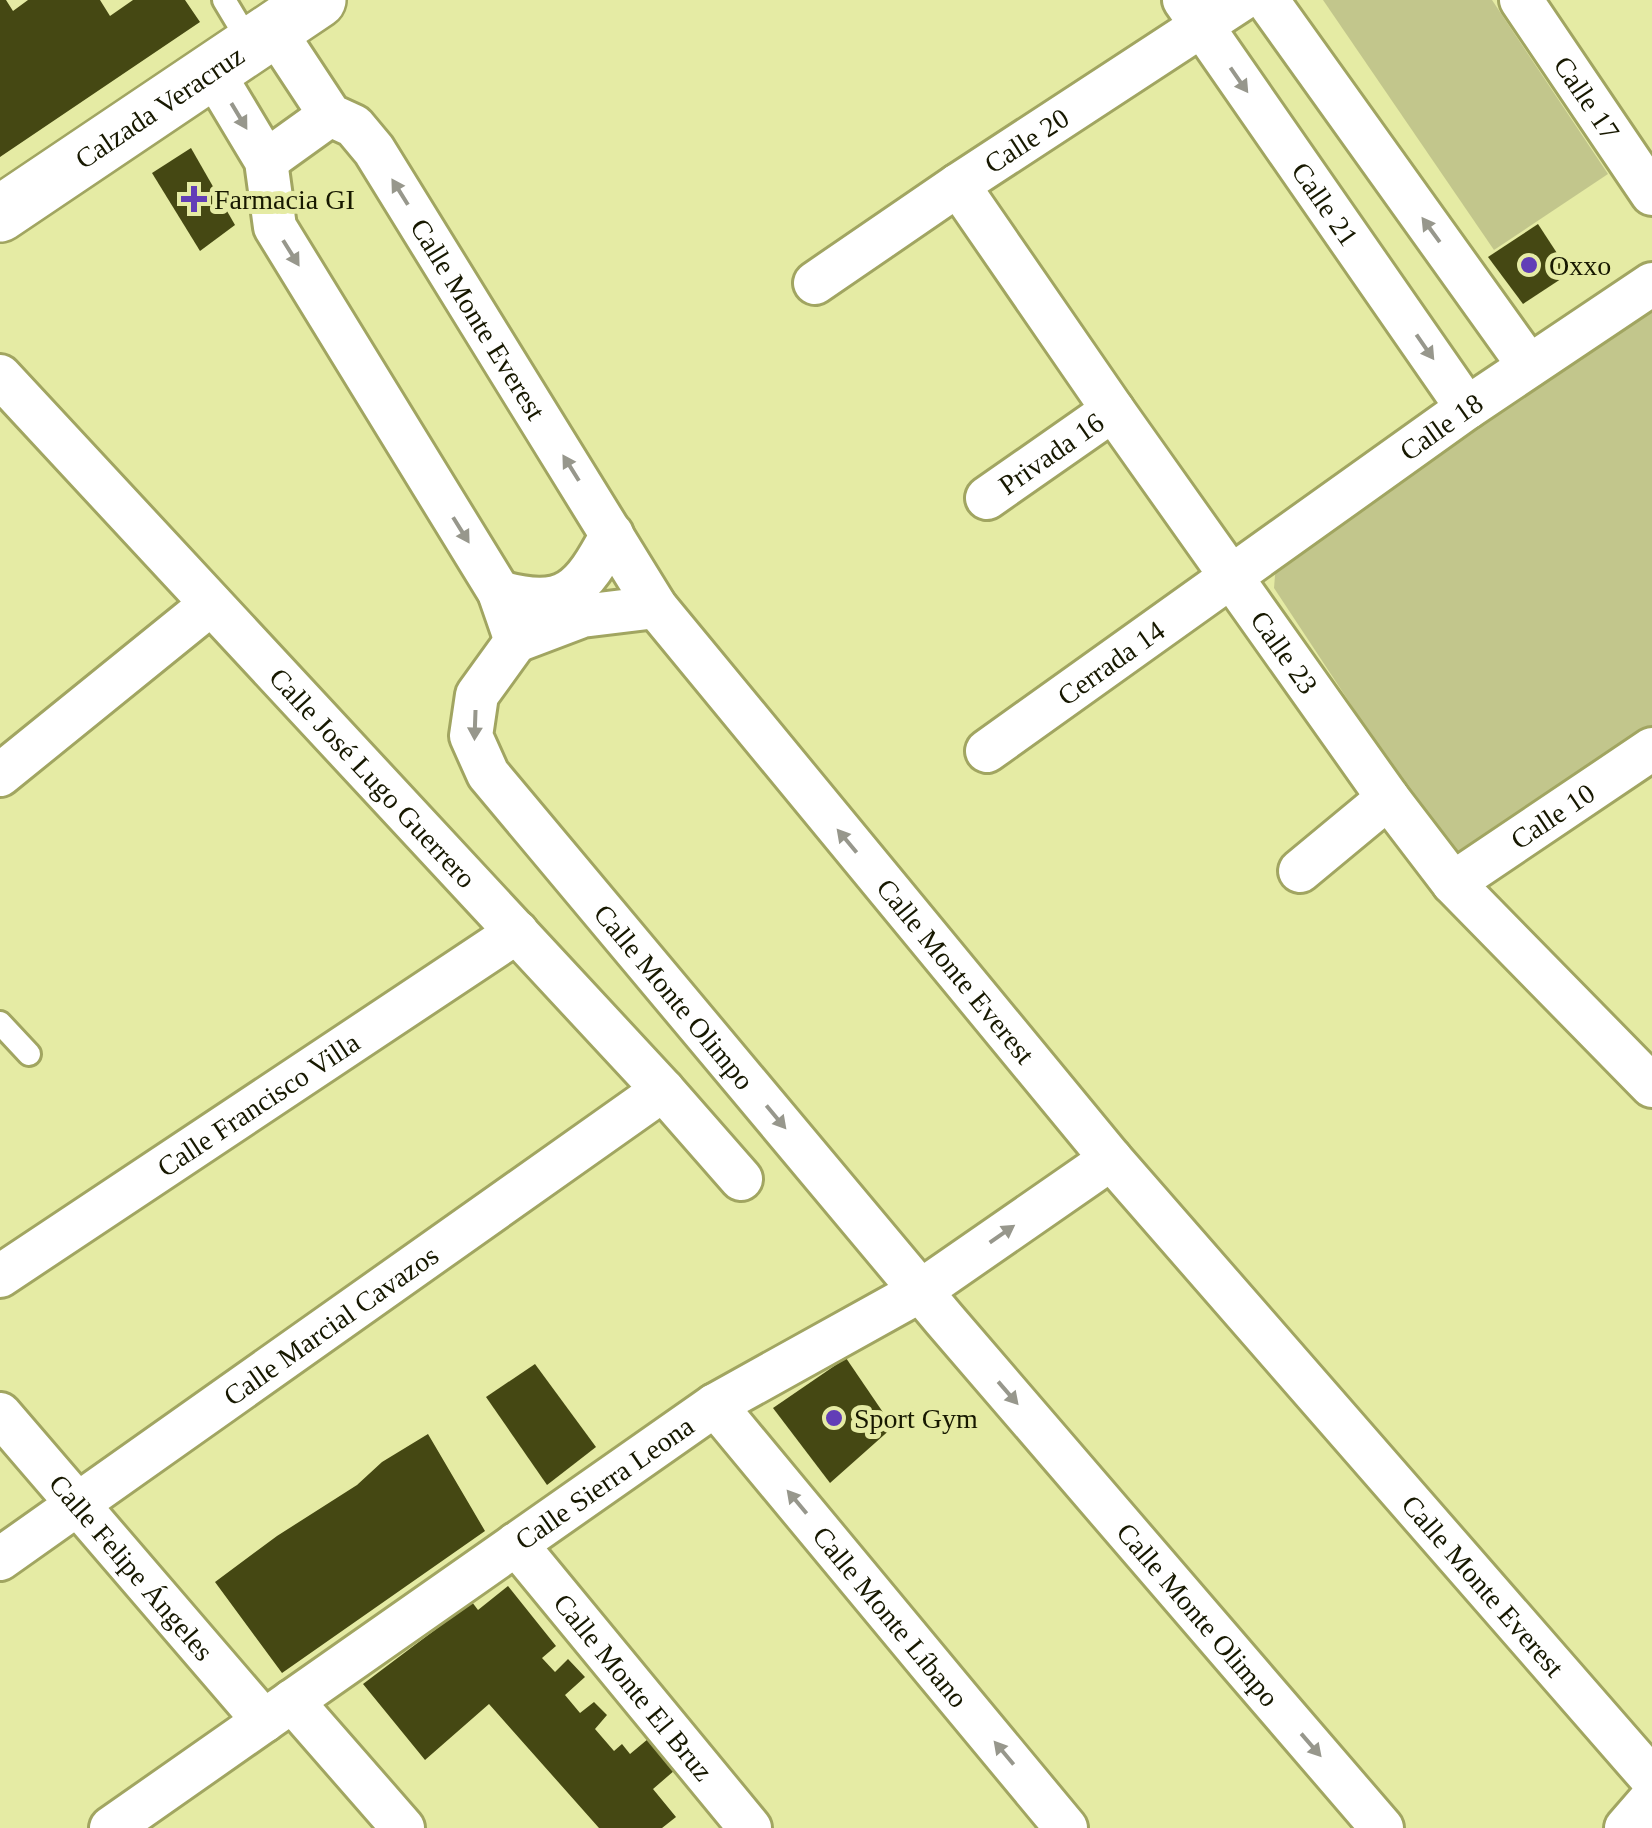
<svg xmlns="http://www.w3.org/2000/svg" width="1652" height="1828" font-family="Georgia,serif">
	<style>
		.green { fill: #c2c68c }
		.building { fill: #454813 }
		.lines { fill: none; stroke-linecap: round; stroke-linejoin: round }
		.service-casing { stroke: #a1a561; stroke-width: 28 }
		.minor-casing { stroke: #a1a561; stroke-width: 48 }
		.tertiary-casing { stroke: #a1a561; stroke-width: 60 }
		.service { stroke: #fff; stroke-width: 22 }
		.minor { stroke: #fff; stroke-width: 42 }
		.tertiary { stroke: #fff; stroke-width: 55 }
		.oneway { fill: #97978c }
		.poi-dot { fill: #623eb7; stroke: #e5eba4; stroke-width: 4 }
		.labels { text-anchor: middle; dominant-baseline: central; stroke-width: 10; stroke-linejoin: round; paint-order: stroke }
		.street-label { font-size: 28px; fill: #171800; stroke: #e5eba4 }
		.poi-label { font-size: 28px; fill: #171800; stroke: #e5eba4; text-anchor: start }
	</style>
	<rect width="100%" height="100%" fill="#e5eba4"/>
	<g class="green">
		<path d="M1323,0H1492L1608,174L1494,250Z"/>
		<path d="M1652,307V732L1472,855L1447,850L1274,588L1276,563Z"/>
	</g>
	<g class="building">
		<path d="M0,0H6L13,11L28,0H100L110,16L133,0H185L200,22L0,157Z"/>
		<path d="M191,148L235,225L200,251L152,173Z"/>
		<path d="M1538,224L1570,273L1523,304L1488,257Z"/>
		<path d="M846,1358L893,1427L830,1483L773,1408Z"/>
		<path d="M535,1364L596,1447L547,1485L486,1397Z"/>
		<path d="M428,1434L485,1531L282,1673L215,1582L277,1536L357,1485L382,1462Z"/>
		<path d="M508,1586L556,1646L542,1658L555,1672L568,1659L585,1677L565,1695L580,1713L594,1702L607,1715L595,1729L614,1751L622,1744L630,1754L648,1739L675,1770L653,1789L676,1817L662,1828H599L489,1704L425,1760L363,1684L472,1602L478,1610Z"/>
	</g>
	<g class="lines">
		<g class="service-casing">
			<g id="service">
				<path d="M224,0L251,45"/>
				<path d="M0,1023L29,1054"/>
			</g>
		</g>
		<g class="minor-casing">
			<g id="minor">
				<path id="s1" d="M1184,0L1467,408"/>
				<path d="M1267,0L1529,366"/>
				<path id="s2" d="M1521,0L1652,194"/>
				<path id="s3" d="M274,30L330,115L354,126L374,150L656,607L1111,1159L1652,1779"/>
				<path d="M212,71L266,161L275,227L499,592L516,641"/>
				<path d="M266,161L330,115"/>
				<path id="s4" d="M958,185L1113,410L1388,798L1453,883L1652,1086"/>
				<path id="s5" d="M815,283L958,185L1241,0"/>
				<path id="s6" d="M0,376L663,1090L741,1179"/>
				<path id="s7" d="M987,498L1113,410"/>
				<path d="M499,592C566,611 582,590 612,534"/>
				<path id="s8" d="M516,641L477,695L471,736L488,774L944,1319L1382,1828"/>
				<path d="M516,641L582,616L656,607"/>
				<path id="s9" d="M987,751L1467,408L1652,284"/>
				<path d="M0,775L211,604"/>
				<path d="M1300,871L1388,798"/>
				<path id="s10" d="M1453,883L1652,749"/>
				<path id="s11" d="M0,1276L517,932"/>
				<path id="s12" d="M715,1405L1066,1828"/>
				<path id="s13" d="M0,1414L264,1721"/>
				<path id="s14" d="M516,1544L750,1828"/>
				<path id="s15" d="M0,1559L663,1090"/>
				<path d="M292,1701L403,1828"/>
				<path id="s16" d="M111,1828L715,1405L922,1290L1111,1159"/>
				<path d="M1626,1828L1652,1798"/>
			</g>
		</g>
		<g class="tertiary-casing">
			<g id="tertiary">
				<path id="s17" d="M0,214L318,0"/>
			</g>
		</g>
		<use href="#service" class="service"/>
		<use href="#minor" class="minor"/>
		<use href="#tertiary" class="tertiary"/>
	</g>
	<defs><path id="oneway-solid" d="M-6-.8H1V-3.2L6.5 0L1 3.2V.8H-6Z" transform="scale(2.5)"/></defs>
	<g class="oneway">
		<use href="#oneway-solid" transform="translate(1239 80) rotate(55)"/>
		<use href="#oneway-solid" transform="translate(239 116) rotate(59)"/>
		<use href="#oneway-solid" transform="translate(400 192) rotate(-122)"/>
		<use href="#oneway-solid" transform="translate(1431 230) rotate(-126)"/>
		<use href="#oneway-solid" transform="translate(291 253) rotate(58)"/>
		<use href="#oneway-solid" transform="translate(1425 347) rotate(55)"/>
		<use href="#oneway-solid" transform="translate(571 468) rotate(-122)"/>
		<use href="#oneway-solid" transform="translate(461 530) rotate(58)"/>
		<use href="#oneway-solid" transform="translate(475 725) rotate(92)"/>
		<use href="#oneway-solid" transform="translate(847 841) rotate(-130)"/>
		<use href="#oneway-solid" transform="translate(776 1117) rotate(50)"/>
		<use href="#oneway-solid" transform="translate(1002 1234) rotate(-35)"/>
		<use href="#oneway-solid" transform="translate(1008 1393) rotate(49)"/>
		<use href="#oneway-solid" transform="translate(797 1502) rotate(-130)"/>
		<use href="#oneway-solid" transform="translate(1311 1745) rotate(49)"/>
		<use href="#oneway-solid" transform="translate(1004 1753) rotate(-130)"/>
	</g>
	<g class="poi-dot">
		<path d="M189 184h10v10h10v10h-10v10h-10v-10h-10v-10h10z"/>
		<circle cx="1529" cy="265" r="10"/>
		<circle cx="834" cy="1418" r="10"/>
	</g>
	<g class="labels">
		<g class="street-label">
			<text stroke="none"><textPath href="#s2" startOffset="118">Calle 17</textPath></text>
			<text stroke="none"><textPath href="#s17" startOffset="192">Calzada Veracruz</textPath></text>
			<text stroke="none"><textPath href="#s5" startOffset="255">Calle 20</textPath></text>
			<text stroke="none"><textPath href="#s1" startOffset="248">Calle 21</textPath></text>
			<text stroke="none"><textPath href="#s3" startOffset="358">Calle Monte Everest</textPath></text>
			<text stroke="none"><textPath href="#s9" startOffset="558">Calle 18</textPath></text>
			<text stroke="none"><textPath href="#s7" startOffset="78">Privada 16</textPath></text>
			<text stroke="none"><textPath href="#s4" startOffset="570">Calle 23</textPath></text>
			<text stroke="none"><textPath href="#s9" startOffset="152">Cerrada 14</textPath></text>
			<text stroke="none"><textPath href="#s6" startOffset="548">Calle José Lugo Guerrero</textPath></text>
			<text stroke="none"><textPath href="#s10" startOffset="120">Calle 10</textPath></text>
			<text stroke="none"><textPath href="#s3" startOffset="1168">Calle Monte Everest</textPath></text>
			<text stroke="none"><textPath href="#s8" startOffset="440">Calle Monte Olimpo</textPath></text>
			<text stroke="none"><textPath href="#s11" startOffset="310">Calle Francisco Villa</textPath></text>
			<text stroke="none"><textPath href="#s15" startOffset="405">Calle Marcial Cavazos</textPath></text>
			<text stroke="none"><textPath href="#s16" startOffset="602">Calle Sierra Leona</textPath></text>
			<text stroke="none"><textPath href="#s13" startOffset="202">Calle Felipe Ángeles</textPath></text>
			<text stroke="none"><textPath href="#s3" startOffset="1978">Calle Monte Everest</textPath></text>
			<text stroke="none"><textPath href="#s8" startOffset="1250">Calle Monte Olimpo</textPath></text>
			<text stroke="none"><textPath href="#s12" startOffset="275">Calle Monte Líbano</textPath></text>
			<text stroke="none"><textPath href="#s14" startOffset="185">Calle Monte El Bruz</textPath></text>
		</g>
		<g class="poi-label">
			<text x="214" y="199">Farmacia GI</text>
			<text x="1549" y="265">Oxxo</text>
			<text x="854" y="1418">Sport Gym</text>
		</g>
	</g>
</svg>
